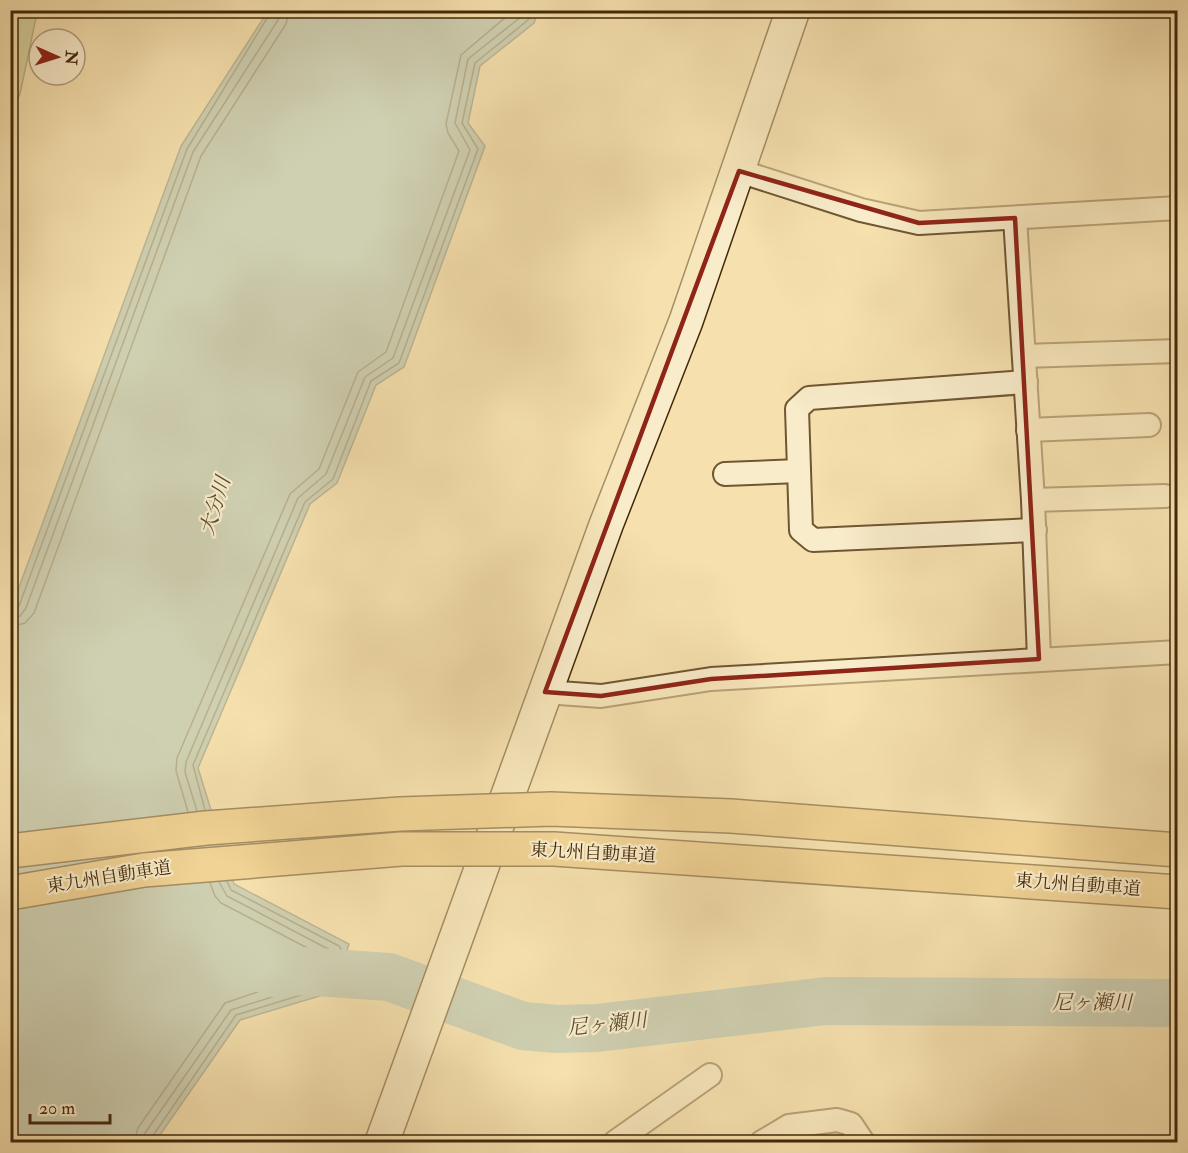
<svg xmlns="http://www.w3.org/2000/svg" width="1188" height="1153" font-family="'IM FELL Double Pica','Noto Serif JP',serif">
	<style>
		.green { fill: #b6c48f; stroke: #7c764c; stroke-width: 1.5 }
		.water { fill: #a0bbb5; stroke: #7b8070; stroke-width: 1.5 }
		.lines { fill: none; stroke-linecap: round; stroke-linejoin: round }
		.shore { stroke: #72725e; stroke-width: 1.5 }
		.river { stroke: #a0bbb5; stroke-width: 48 }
		.street-casing { stroke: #705632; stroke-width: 26 }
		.secondary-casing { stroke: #432808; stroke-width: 36 }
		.street { stroke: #f9ecca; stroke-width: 22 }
		.secondary { stroke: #f9ecca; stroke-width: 33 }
		.highway-bridge-casing { stroke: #432808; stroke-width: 36; stroke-linecap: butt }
		.highway-bridge { stroke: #ebc077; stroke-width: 33 }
		.marked { fill: none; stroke: #8f2418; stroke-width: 4.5; stroke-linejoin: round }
		.labels { text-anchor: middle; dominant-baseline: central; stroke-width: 4.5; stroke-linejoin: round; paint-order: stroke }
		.street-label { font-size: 18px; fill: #432808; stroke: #f9ecca }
		.water-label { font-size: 20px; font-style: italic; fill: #5a4d33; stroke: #f9ecca }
	</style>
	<rect width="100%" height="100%" fill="#f6e1ae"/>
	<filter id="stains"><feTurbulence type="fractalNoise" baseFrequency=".00333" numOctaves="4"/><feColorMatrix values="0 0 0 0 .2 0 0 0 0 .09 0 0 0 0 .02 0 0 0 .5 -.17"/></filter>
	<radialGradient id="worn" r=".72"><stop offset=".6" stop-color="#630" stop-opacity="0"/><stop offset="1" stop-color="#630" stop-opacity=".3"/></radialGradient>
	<path class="green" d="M11,10L37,13L20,94L11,112Z"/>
	<path class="water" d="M268,11H538L534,23L480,66L468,123L485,146L404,367L376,385L337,483L310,504L198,768L234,884L349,944L333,992L240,1020L155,1142H11L10,612L181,146Z"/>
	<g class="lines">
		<g class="shore">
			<path d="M10,611L19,606L187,149L272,10"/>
			<path d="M10,618L20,616L26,608L193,152L278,20L280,10"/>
			<path d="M10,627L25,623L34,613L201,156L286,24L289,10"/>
			<path d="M205,810L193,765L305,502L333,479L371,381L399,363L478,149L462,123L475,63L528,20L532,10"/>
			<path d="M197,811L185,772L186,762L298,498L326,474L365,377L393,358L470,150L455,123L468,59L522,16L524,10"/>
			<path d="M188,812L176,771L177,758L290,494L319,469L358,372L386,352L459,151L448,133L446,124L461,55L514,10"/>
			<path d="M134,1142L138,1128L225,1003L314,973L321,958L319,954L221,903L215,896L210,883"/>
			<path d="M143,1142L145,1133L231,1010L322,981L332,953L330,950L227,896L219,882"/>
			<path d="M150,1142L152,1137L236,1015L327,987L341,949L339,946L231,890L227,881"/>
		</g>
		<path class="river" d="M272,973L301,971L389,977L523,1026L557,1029L597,1028L826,1001L1178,1003"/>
		<g class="street-casing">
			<g id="street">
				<path d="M739,171L861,210L919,223L1178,208"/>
				<path d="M1015,218L1033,500L1039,659"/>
				<path d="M1024,356L1178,351"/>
				<path d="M1026,382L809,398L797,409L801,530L813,540L1035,530"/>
				<path d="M1028,430L1149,425"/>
				<path d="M725,474L799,471"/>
				<path d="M1033,500L1165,496"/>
				<path d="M545,692L601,696L711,679L1178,652"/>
				<path d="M615,1142L710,1075"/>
				<path d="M762,1142L789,1126L837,1120L851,1124L863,1142"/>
			</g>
		</g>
		<g class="secondary-casing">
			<path id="secondary" d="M382,1142L606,525L686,321L793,10"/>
		</g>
		<use href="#street" class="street"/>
		<use href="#secondary" class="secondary"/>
		<g class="highway-bridge-casing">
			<g id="highway-bridge">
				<path d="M10,851L206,828L400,814L551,809L731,816L1178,850"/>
				<path d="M10,893L144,870L401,849H554L1178,892"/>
			</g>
		</g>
		<use href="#highway-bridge" class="highway-bridge"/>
	</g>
	<path d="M0 0H1188V1153H0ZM739,171L919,223L1015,218L1039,659L711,679L601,696L545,692Z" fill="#f6e1ae" fill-opacity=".55" fill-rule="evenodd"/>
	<path class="marked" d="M739,171L919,223L1015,218L1039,659L711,679L601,696L545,692Z"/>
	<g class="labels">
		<g class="street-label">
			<text transform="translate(593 853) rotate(3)">東九州自動車道</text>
			<text transform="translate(109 877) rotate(-9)">東九州自動車道</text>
			<text transform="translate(1078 885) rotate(4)">東九州自動車道</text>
		</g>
		<g class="water-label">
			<text transform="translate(215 506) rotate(-73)">大分川</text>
			<text x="1092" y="1002">尼ヶ瀬川</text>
			<text transform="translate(607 1024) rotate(-6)">尼ヶ瀬川</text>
		</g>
	</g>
	<rect width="1188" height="1153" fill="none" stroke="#f6e1ae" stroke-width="36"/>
	<rect x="12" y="12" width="1164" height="1129" fill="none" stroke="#432808" stroke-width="3"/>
	<rect x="18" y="18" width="1152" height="1117" fill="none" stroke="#432808" stroke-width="1.5"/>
	<g transform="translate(57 57) rotate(93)"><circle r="28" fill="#f9ecca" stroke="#b09e7c" stroke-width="1.5"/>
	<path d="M0-4.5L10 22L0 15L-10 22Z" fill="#8f2418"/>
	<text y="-9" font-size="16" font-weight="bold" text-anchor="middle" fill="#432808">N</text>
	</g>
	<path d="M30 1114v9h80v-9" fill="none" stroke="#432808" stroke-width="3"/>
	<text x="39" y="1114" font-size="18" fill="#432808" stroke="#f9ecca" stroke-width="4.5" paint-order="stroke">20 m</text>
	<rect width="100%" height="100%" filter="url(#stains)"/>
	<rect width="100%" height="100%" fill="url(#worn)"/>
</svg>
